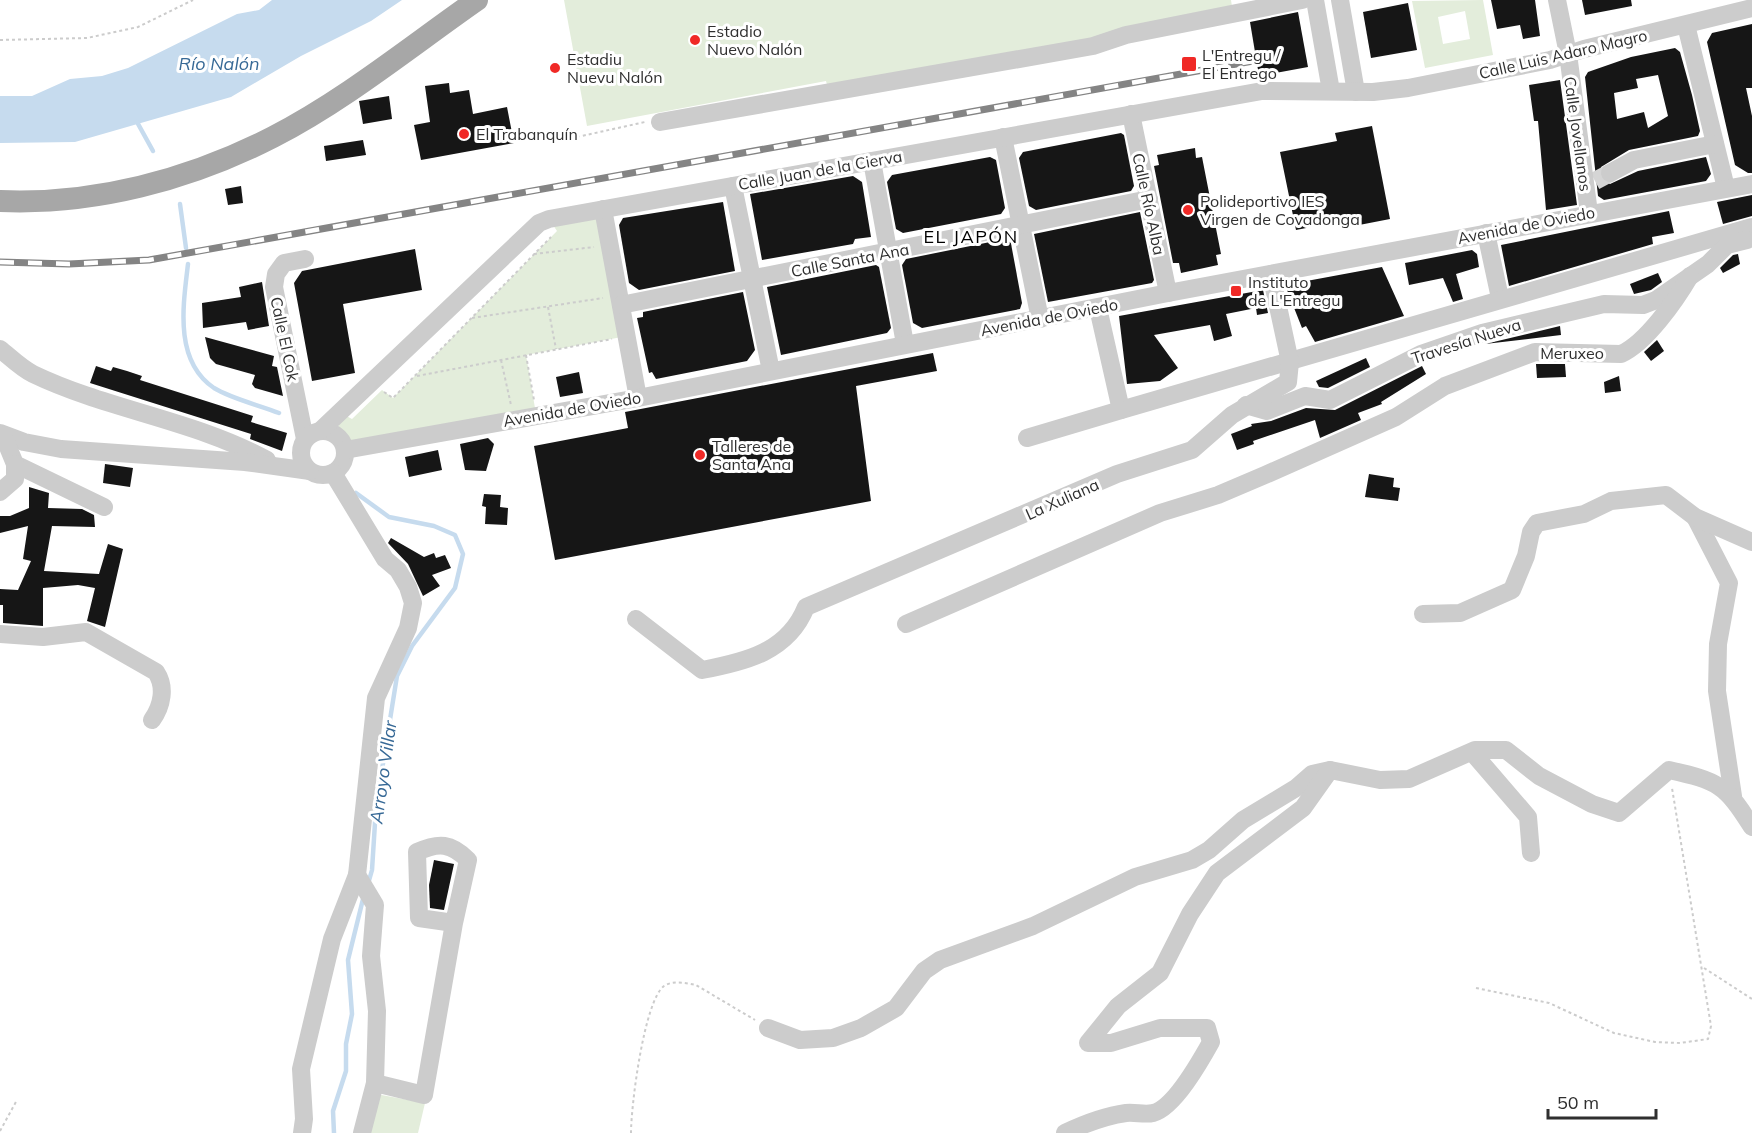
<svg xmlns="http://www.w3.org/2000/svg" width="1752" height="1133" font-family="Mulish,sans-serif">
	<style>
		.green { fill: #e3eddb; fill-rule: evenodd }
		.water { fill: #c6dbee }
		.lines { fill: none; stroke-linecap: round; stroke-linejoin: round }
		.stream { stroke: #c6dbee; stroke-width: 4.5 }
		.building { fill: #161616; fill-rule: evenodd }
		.minor-tunnel { stroke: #d5d5d5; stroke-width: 18; stroke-dasharray: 18 9; stroke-linecap: butt }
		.path { stroke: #ccc; stroke-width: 2; stroke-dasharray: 3 3; stroke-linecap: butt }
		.minor { stroke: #ccc; stroke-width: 18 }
		.major { stroke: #a7a7a7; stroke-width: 22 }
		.rail-casing { stroke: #848484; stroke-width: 7 }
		.rail { stroke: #fff; stroke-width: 4.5; stroke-dasharray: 14; stroke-linecap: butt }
		.poi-dot { fill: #f02926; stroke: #fff; stroke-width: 2 }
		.labels { text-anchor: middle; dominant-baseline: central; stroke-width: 6; stroke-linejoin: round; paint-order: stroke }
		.poi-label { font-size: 16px; fill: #2f2f2f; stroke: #fff; text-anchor: start }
		.street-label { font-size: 16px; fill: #2f2f2f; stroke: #fff }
		.water-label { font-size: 18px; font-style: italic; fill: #376996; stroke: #fff }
		.neighbourhood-label { font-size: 18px; letter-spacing: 1.5px; fill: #000; stroke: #fff }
	</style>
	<rect width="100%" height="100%" fill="#fff"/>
	<g class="green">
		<path d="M564,0H1231L1233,13L829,92L826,81L587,126Z"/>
		<path d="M1483,0L1493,55L1425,68L1412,1ZM1465,11L1470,39L1443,44L1438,17Z"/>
		<path d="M603,209L627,336L526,355L536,414L345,450L337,435L341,413L352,419L382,390L393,398L557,231L549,219Z"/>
		<path d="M376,1094L425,1103L418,1133H367Z"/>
	</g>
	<path class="water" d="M272,0H402L371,21L301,56L231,97L75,142L0,143V96H32L70,79L102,76L128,68L237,14L259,10Z"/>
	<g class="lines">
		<g class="stream">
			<path d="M137,122L153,151"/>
			<path d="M180,204L186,248"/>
			<path d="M188,264C183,306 174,361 214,388C232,399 259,405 279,413"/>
			<path d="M356,493L389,517L434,526L455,535L463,554L455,588L412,646L397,676L376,807L372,870L368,884"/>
			<path d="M334,1133L333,1111L346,1071V1044L352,1014L348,960L364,895"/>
		</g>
	</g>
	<g class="building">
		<path d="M1491,0H1535L1540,36L1523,39L1520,25L1497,29Z"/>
		<path d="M1582,0H1631L1632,6L1585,15Z"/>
		<path d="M1408,3L1417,50L1371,58L1363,12Z"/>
		<path d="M1298,12L1308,67L1259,76L1250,22Z"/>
		<path d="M1752,24V88H1746L1752,116V173H1748L1735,165L1707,42L1712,33Z"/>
		<path d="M1675,48L1680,52L1692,95L1700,131L1698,136L1629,150L1601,167L1600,178L1610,184L1638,171L1706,157L1711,174L1706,181L1604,200L1598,196L1585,77L1588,72L1631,57ZM1658,75L1668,116L1648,128L1644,112L1617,119L1614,93L1638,88L1636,79Z"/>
		<path d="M1560,80L1577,205L1546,210L1538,121H1534L1529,85Z"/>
		<path d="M449,83L450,93L469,90L473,114L507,107L514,143L421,160L414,125L430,122L425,86Z"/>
		<path d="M389,96L392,119L363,124L359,101Z"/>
		<path d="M1372,126L1390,219L1354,226L1352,219L1296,230L1280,152L1337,141L1335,133Z"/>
		<path d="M1121,133L1124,135L1134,186L1131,191L1036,210L1029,206L1019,158L1023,152Z"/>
		<path d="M363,140L366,155L326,161L324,146Z"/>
		<path d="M1195,148L1196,158L1202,157L1221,254L1216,255L1218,265L1181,273L1179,263H1173L1154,166L1159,165L1157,155Z"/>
		<path d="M990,157L996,160L1005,208L1001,214L903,233L896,229L887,182L892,175Z"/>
		<path d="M853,176L862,182L871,237L855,239L853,244L762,260L750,194Z"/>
		<path d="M241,186L243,203L228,205L225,189Z"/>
		<path d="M1752,195V216L1723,224L1717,202Z"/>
		<path d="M723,202L735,271L639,290L629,283L619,225L623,218Z"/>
		<path d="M1669,211L1674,233L1652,237L1653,244L1509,286L1501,245Z"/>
		<path d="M1140,212L1154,280L1152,283L1048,302L1034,234Z"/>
		<path d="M1010,238L1022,303L1020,309L922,328L913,323L902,265L906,259Z"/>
		<path d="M415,249L422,290L343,304L355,373L312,381L294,283L302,271Z"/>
		<path d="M1472,250L1477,254L1479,267L1456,274L1463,299L1453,302L1443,278L1409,285L1405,263Z"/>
		<path d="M1738,254L1740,264L1723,273L1720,268L1733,255Z"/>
		<path d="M876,265L879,267L891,328L887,333L781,355L767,287Z"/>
		<path d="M1382,267L1404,316L1315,342L1306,326L1302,328L1285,285Z"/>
		<path d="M1658,273L1662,282L1651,290L1634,294L1630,284Z"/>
		<path d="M262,282L269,326L248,330L246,322L203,328L202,303L241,297L239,287Z"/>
		<path d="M1263,290L1268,313L1257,315L1256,308L1226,314L1232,336L1214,341L1210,325L1154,335L1178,368L1160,381L1127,384L1119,316Z"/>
		<path d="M743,292L755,350L747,361L656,379L652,372L649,373L637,318L643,317V312Z"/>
		<path d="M1560,326L1561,335L1485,344Z"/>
		<path d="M205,337L274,356L272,366L277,367L283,396L255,388L252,384L255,375L216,364L210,358Z"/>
		<path d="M1657,340L1664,351L1651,361L1644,352Z"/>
		<path d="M933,353L937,371L856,386L871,501L555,560L534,446L628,428L625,412Z"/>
		<path d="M1366,358L1370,367L1328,388L1319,387L1316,381Z"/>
		<path d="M1536,364H1565L1566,377L1537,378Z"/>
		<path d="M96,366L111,371L113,367L127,371L142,376L140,380L253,416L251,422L287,433L282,451L250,439L251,434L90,383Z"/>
		<path d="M1422,366L1426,374L1381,402L1382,404L1358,413L1361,420L1320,438L1315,420L1253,441L1254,444L1237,450L1231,434L1252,426L1251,424L1271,421L1306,408L1335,410Z"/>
		<path d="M579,372L583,393L560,397L556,377Z"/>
		<path d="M1619,376L1621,391L1605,393L1604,382Z"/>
		<path d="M488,438L494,444L486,471L465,470L460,444Z"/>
		<path d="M438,450L442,470L409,477L405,457Z"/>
		<path d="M105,464L133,468L130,487L103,483Z"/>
		<path d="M1369,474L1394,478L1393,487L1400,488L1398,501L1365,497Z"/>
		<path d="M29,487L49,493L48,508L82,509L94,515L95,527L52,526L44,571L99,574L108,544L123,549L105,627L87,621L95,588L78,585L43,588V626L3,623V605H0V589L18,590L31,561L23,559L28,526L0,533V516H10L29,508Z"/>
		<path d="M484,494L501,495L500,507L508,508L507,525L485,524L486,507L482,506Z"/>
		<path d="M391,538L424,557L434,553L436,558L445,555L451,568L432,575L440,586L423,596L408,564L388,543Z"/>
		<path d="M434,860L454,864L444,910L430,908L429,885Z"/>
	</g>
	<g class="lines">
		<path class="minor-tunnel" d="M1595,181L1610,173"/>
		<g class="path">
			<path d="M0,40L87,38L138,27L193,0"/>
			<path d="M577,137L645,122"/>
			<path d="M534,254L594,247"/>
			<path d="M548,307L556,349"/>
			<path d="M472,318L603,298"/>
			<path d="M526,355L534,400"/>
			<path d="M501,360L511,405"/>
			<path d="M417,376L612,339"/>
			<path d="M384,392L393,398L551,237"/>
			<path d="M1704,968L1752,999"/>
			<path d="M1476,988L1549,1003L1614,1033L1655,1042L1680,1043L1708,1039L1711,1026L1672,788"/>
			<path d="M0,1131L17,1100"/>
			<path d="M631,1133C631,1106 644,1001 664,986C673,980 686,983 696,985L755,1020"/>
		</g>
		<g class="minor">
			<path d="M1315,0L1331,91"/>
			<path d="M1340,0L1356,92"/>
			<path d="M1557,0L1568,54L1589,213"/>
			<path d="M1686,25L1726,188"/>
			<path d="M1131,114L1168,293"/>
			<path d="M660,122L1093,46L1126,35L1302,0"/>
			<path d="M1003,137L1040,319"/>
			<path d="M872,161L905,344"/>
			<path d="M1610,173L1634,160L1715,144"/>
			<path d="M733,186L771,371"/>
			<path d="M603,209L638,398"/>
			<path d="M1486,233L1500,298"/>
			<path d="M305,259L284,263L276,274L274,287L305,439"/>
			<path d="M621,305L1149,199"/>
			<path d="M1098,308L1121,410L1752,227"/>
			<path d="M0,349C10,357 21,368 33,374C108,410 194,420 267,460"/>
			<path d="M1246,405L1267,411L1305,396L1330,400L1421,354L1482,333L1604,304L1643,305L1656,300L1708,264L1727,245L1747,240"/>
			<circle cx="323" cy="453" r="22"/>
			<path d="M320,431L539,223L549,219L1262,91L1373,92L1408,88L1550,60L1584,49L1752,8"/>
			<path d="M0,433L24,442L61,449L245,462L310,471"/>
			<path d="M3,435L15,464L104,507"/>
			<path d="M1027,438L1121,410"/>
			<path d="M345,450L638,398L1168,293L1752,184"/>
			<path d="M0,492L15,479V464"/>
			<path d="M1695,517L1729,583L1718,644L1717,691L1733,796"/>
			<path d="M1423,614L1460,613L1512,590L1526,556L1531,532L1537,523L1584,514L1611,501L1666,495L1695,517L1752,542"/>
			<path d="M636,619L702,670C745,662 788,652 806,607L1117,474L1192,450L1232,415L1288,382L1290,362L1271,274"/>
			<path d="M906,624L1160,513L1218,495L1265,475L1396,417L1445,386L1535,352L1621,354C1646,343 1676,300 1690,276"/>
			<path d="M0,634L43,637L86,632L156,672C166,687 162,706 152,720"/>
			<path d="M1472,752L1528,817L1531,853"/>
			<path d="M357,875L375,905L371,956L377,1011L375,1083L424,1095L454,923L468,860C451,843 439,842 417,852L419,918L454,923"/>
			<path d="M768,1028L800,1040L833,1038L861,1028L896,1008L924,971L940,960L1033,926L1135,877L1192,860L1209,850L1243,820L1296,788L1312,774L1330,770L1380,780L1409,779L1475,750H1506L1539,776L1592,804L1619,813L1669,770C1718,781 1725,784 1752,827"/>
			<path d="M302,1133L304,1119L301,1069L332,939L357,875L376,698L408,628L413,603L408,587L398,570L385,559L333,473"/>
			<path d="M362,1133L375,1083"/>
			<path d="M1065,1133C1084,1124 1104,1116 1126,1113C1135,1112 1145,1115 1153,1113C1174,1108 1201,1060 1211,1042L1207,1028H1160L1111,1043H1088L1118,1006L1160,973L1190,914L1217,873L1303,808L1330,770"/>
		</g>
		<path class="major" d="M0,201C94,205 189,180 273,137C345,100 411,46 477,0"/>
		<g class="rail-casing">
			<path id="rail" d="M0,262L69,264L149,260L1253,61"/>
		</g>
		<use href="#rail" class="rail"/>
	</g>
	<g class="poi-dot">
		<circle cx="695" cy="40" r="6"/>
		<rect x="1181" y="56" width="16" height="16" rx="3"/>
		<circle cx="555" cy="68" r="6"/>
		<circle cx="464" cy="134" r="6"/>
		<circle cx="1188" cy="210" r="6"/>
		<rect x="1230" y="285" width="12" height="12" rx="3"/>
		<circle cx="700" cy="455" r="6"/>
	</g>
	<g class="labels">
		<g class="poi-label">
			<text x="707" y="31">Estadio<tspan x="707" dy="18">Nuevo Nalón</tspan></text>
			<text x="1202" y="55">L'Entregu /<tspan x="1202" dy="18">El Entrego</tspan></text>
			<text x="567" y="59">Estadiu<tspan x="567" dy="18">Nuevu Nalón</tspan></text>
			<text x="476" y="134">El Trabanquín</text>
			<text x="1200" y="201">Polideportivo IES<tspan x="1200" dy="18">Virgen de Covadonga</tspan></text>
			<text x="1248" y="282">Instituto<tspan x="1248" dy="18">de L'Entregu</tspan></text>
			<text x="712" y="446">Talleres de<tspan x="712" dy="18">Santa Ana</tspan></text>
		</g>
		<g class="street-label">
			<text transform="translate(1563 54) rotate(-13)">Calle Luis Adaro Magro</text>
			<text transform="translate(1578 134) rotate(82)">Calle Jovellanos</text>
			<text transform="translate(820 170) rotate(-10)">Calle Juan de la Cierva</text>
			<text transform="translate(1149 204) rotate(78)">Calle Río Alba</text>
			<text transform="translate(1526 225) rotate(-11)">Avenida de Oviedo</text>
			<text transform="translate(850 260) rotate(-11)">Calle Santa Ana</text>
			<text transform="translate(1049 317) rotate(-11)">Avenida de Oviedo</text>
			<text transform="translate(285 339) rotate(78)">Calle El Cok</text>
			<text transform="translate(1466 341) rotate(-18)">Travesía Nueva</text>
			<text x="1572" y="353">Meruxeo</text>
			<text transform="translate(572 409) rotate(-10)">Avenida de Oviedo</text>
			<text transform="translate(1062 499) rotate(-24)">La Xuliana</text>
		</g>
		<g class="water-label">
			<text x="219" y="63">Río Nalón</text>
			<text transform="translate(383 772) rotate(-82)">Arroyo Villar</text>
		</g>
		<g class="neighbourhood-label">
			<text x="971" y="236">EL JAPÓN</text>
		</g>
	</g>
	<path d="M1548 1109v9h108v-9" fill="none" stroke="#2f2f2f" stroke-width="3"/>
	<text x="1557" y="1109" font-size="18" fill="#2f2f2f" stroke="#ffffff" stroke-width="4.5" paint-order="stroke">50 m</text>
</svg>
